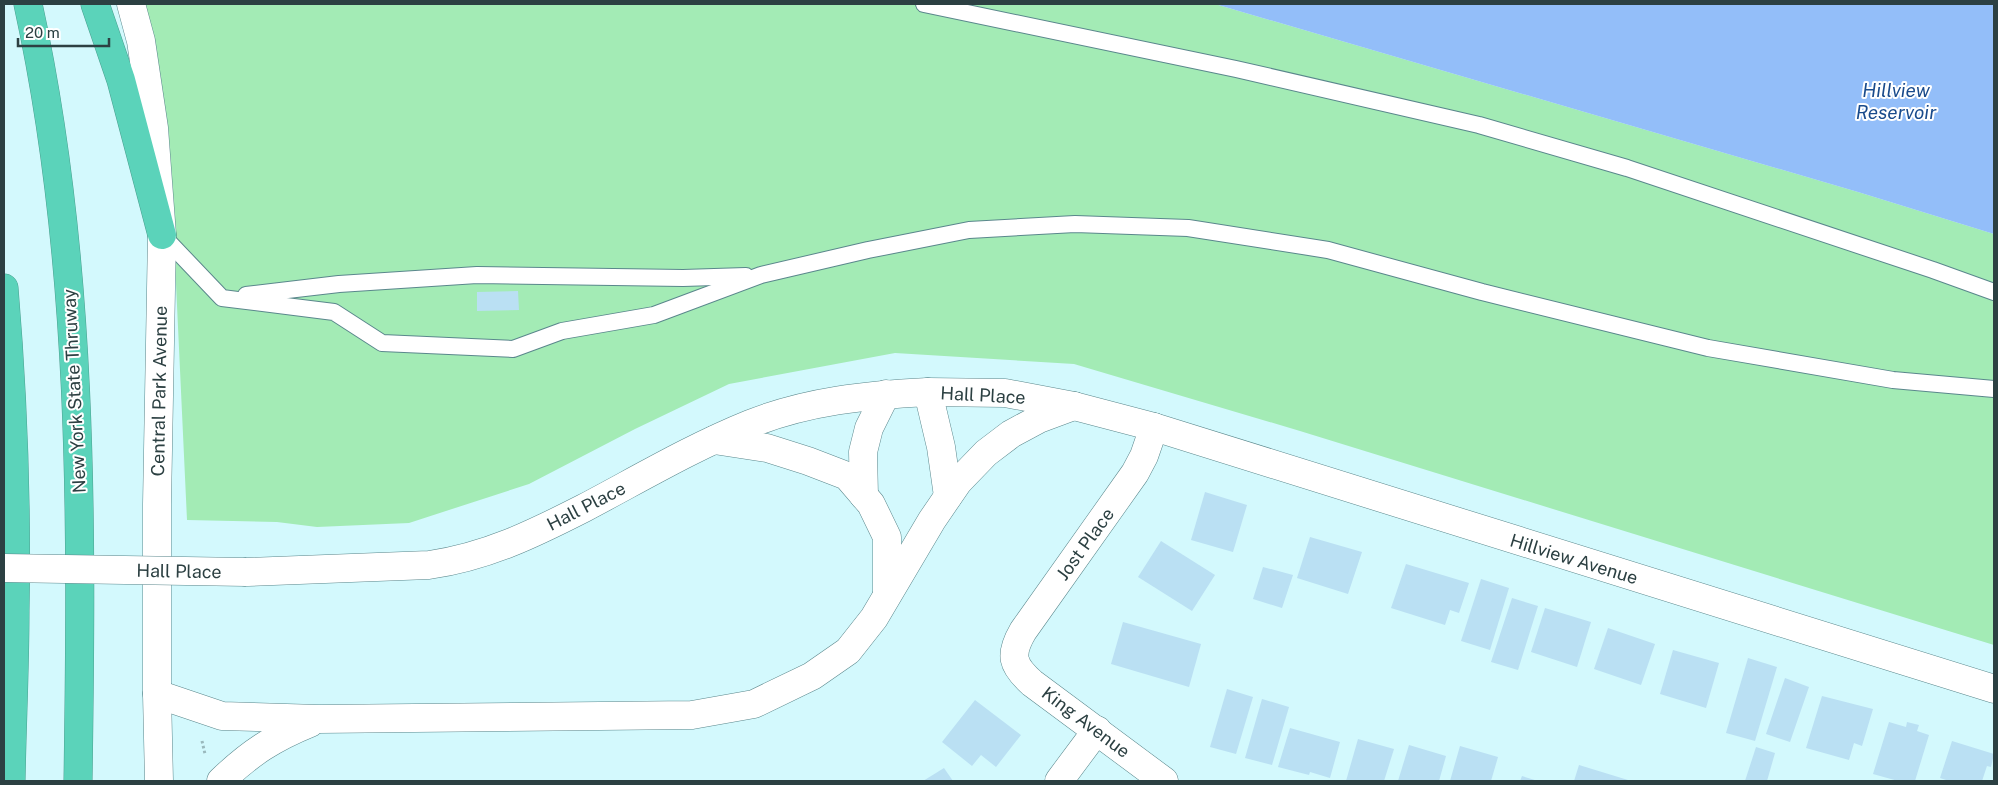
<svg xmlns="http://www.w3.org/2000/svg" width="1998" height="785" font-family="'Public Sans',sans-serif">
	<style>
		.green { fill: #a3ebb5 }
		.water { fill: #93bef9 }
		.building { fill: #bae0f3 }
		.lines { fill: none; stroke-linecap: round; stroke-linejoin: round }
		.lane-casing { stroke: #5a878c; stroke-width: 18 }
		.street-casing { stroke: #5a878c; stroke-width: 29 }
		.secondary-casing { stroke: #5a878c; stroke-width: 29 }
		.highway-casing { stroke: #4ba090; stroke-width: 29 }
		.path { stroke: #9ab9bd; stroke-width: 3; stroke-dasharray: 2.5 2.5; stroke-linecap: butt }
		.lane { stroke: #fff; stroke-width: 16 }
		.street { stroke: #fff; stroke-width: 28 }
		.secondary { stroke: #fff; stroke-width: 28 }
		.highway { stroke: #5bd3ba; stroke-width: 28 }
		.secondary-bridge-casing { stroke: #5a878c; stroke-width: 29; stroke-linecap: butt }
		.secondary-bridge { stroke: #fff; stroke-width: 28 }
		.labels { text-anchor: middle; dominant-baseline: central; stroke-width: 4; stroke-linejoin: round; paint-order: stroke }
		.street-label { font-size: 18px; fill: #2c4042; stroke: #fff }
		.water-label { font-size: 19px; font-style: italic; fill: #194b8c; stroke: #fff }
	</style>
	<rect width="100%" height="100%" fill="#d3f9fd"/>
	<path class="green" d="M137,4H1215L1858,192L1994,234V645L1300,431L1074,364L895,353L729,384L635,429L529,484L409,523L317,527L277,522L187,520L176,284L158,85Z"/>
	<path class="water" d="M1215,4H1994V234L1858,192Z"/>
	<g class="building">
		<path d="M518,291L519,310L477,311V292Z"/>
		<path d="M1205,492L1247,505L1233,552L1191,540Z"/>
		<path d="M1310,537L1362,552L1348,594L1297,578Z"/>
		<path d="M1161,541L1215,575L1192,611L1138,577Z"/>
		<path d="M1406,564L1469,583L1459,613L1450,610L1445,625L1391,608Z"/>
		<path d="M1263,567L1293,575L1282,608L1253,599Z"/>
		<path d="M1481,579L1509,588L1490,650L1461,641Z"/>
		<path d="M1512,598L1538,606L1518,670L1491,662Z"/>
		<path d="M1545,608L1591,622L1577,667L1531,652Z"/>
		<path d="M1123,622L1201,644L1189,687L1111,664Z"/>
		<path d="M1608,628L1655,644L1641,685L1594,669Z"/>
		<path d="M1673,650L1719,663L1706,708L1660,694Z"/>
		<path d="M1748,658L1777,667L1755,741L1726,733Z"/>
		<path d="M1785,678L1809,687L1790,742L1766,734Z"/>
		<path d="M1227,689L1253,697L1236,754L1210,747Z"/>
		<path d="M1822,696L1873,709L1862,746L1854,743L1849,760L1806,748Z"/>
		<path d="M1262,699L1289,707L1272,765L1245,758Z"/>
		<path d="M975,700L1021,735L996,767L981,755L972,766L942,742Z"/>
		<path d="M1889,722L1906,727L1907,722L1919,725L1917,731L1929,735L1915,781H1898L1873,774Z"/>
		<path d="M1290,728L1340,742L1330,778L1310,772L1309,775L1278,767Z"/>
		<path d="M1358,739L1394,749L1384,781H1346Z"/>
		<path d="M1952,741L1994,754L1991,767L1987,766L1982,781H1949L1940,778Z"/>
		<path d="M1409,745L1446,756L1439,781H1398Z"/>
		<path d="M1460,746L1498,757L1491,781H1450Z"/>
		<path d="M1756,747L1775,753L1767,781H1745Z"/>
		<path d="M1579,765L1628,780V781H1574Z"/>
		<path d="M944,768L953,781H923Z"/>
		<path d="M1522,776L1538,781H1520Z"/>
	</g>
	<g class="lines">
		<g class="lane-casing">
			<g id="lane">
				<path d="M924,4L1236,69L1479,125L1627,168L1933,270L1994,292"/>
				<path d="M162,235L222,298L334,312L382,343L513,349L562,331L654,315L761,275L868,250L969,230L1075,224L1188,228L1328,250L1482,292L1708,348L1893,380L1994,389"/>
				<path d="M246,295L339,284L477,275L683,278L746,276"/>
			</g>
		</g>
		<g class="street-casing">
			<g id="street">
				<path d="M928,392L1005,393L1074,406L1154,427L1994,689"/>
				<path d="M1154,427L1144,456L1135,473L1023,631C1009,655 1012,665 1032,683L1164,781"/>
				<path d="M1059,781L1097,730"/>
			</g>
		</g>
		<g class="secondary-casing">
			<g id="secondary">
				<path d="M131,4L141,41L154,128L162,235L157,504V694L159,781"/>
				<path d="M714,440L767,448L808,461L847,476L871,504L887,537V595"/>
				<path d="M864,496L863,452L869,428L886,394"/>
				<path d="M246,572L429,565C486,557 533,534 584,508C639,479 693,447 750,424C807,401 867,395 928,392L941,447L948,496"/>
				<path d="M157,694L222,716L319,719L692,715L754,704L812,676L848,651L874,618L932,520L958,482L986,453L1011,434L1039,419L1074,406"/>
				<path d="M221,781C250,753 273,738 310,723"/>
			</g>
		</g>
		<g class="highway-casing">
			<g id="highway">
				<path d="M28,4C84,259 82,521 78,781"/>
				<path d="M95,4L121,80L162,235"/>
				<path d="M4,288C13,395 17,503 15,611C15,667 12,724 11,781"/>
			</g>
		</g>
		<path class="path" d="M202,741L205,754"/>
		<use href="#lane" class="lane"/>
		<use href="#street" class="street"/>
		<use href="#secondary" class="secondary"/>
		<use href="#highway" class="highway"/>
		<g class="secondary-bridge-casing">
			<path id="secondary-bridge" d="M4,568L246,572"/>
		</g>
		<use href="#secondary-bridge" class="secondary-bridge"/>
	</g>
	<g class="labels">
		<g class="street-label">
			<text transform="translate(74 391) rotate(-93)">New York State Thruway</text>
			<text transform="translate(159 391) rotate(-89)">Central Park Avenue</text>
			<text transform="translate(983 395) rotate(3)">Hall Place</text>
			<text transform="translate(586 506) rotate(-27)">Hall Place</text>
			<text transform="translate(1085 544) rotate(-54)">Jost Place</text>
			<text transform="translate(1574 559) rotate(17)">Hillview Avenue</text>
			<text transform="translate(179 571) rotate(1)">Hall Place</text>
			<text transform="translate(1086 722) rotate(37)">King Avenue</text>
		</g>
		<g class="water-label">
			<text x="1896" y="90">Hillview<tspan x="1896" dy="22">Reservoir</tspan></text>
		</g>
	</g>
	<rect width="1998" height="785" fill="none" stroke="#2c4042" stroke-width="10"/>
	<path d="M18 38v8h91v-8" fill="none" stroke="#2c4042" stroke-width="2.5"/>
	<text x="25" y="38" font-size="15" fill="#2c4042" stroke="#ffffff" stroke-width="4" paint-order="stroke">20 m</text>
</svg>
